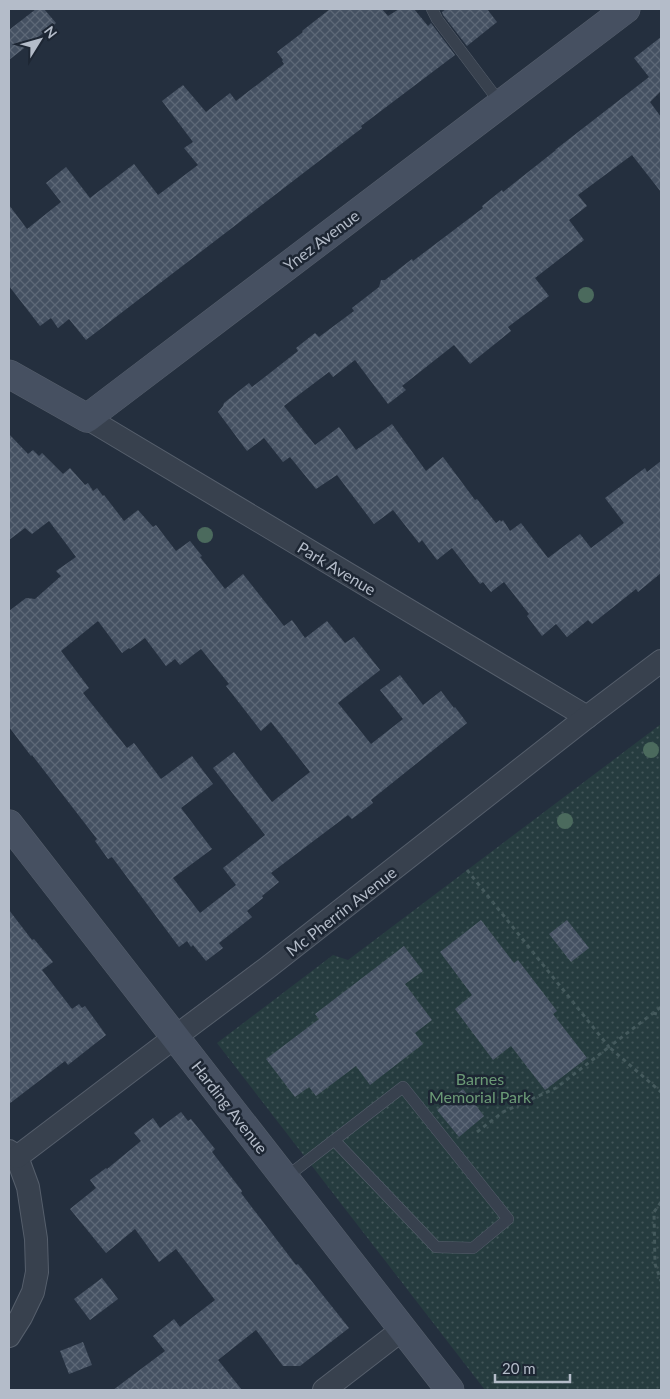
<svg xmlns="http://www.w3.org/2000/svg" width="670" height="1399" font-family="Lato,sans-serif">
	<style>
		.park { fill: url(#park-dots) }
		.building { fill: url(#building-cross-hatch); fill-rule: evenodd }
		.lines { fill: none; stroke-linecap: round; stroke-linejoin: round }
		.lane-casing { stroke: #565f6c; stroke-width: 12 }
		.street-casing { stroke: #565f6c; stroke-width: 24 }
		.secondary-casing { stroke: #565f6c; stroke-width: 29 }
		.path { stroke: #44595c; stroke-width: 3; stroke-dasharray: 4 4; stroke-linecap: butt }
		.lane { stroke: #38414e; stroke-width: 11 }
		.street { stroke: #38414e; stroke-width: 22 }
		.secondary { stroke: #465061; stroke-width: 28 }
		.tree { fill: #4b6a5d }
		.labels { text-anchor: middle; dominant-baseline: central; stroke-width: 5; stroke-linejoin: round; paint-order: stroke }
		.street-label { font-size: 16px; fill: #b4bcc9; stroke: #1d2633 }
		.park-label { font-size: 16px; fill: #6b9a76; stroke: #1d2633 }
	</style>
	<defs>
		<pattern id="park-dots" width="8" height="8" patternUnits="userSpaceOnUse" patternTransform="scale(1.25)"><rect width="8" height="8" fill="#263c3f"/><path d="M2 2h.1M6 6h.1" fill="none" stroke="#435659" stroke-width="1.8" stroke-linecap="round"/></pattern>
		<pattern id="building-cross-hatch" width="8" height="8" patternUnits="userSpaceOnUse" patternTransform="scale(1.25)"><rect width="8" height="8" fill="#455162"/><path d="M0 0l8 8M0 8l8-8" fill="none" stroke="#5d6877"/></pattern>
	</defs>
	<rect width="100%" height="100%" fill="#242f3e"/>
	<path class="park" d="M661,724V1390H485L217,1043L333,955L348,960Z"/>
	<g class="building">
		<path d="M36,9H44L56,23L9,60V30Z"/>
		<path d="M330,9H382L388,16L399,9H414L428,26L431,23L455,55L361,126L362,128L86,340L69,319L58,328L51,318L40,326L9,286V205L27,229L61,202L46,183L66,167L90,198L134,164L158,195L198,165L184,148L193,142L162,101L183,85L206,112L230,93L236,101L284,64L282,61L283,60L277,52L303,32L302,31Z"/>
		<path d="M446,9H487L497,22L467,46L443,15L442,12Z"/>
		<path d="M661,37V94L660,92L650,102L661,117V192L632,155L578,195L587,206L569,220L584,240L535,278L549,296L508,327L511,331L470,364L454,345L402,386L406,390L388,404L355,360L333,377L329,372L284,406L315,445L339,427L356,450L392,424L426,471L443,457L475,500L477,499L496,523L500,520L501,522L503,520L510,531L521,523L548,558L580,534L591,548L624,523L605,498L645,468L647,472L661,461V573L638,592L636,589L592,624L588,620L567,637L556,624L542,636L527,616L529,614L504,582L491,592L483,582L480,584L452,548L437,560L422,540L419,543L393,510L374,524L337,475L316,489L290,457L283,462L264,438L247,451L218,412L223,406L224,403L249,383L252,387L298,351L296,348L315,333L319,337L354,311L352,308L379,287L381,280H385L412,259L413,261L483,208L482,206L502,190L503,192L556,150H555L649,77L634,58Z"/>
		<path d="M9,434L28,454L33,450L39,456L42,453L63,474L70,468L85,485L88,483L93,491L97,488L103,496L104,495L124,521L138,510L153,527L156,525L176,551L190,541L202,556L200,557L225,589L243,574L284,626L292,620L305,638L327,621L345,643L354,637L380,670L338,703L371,744L403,719L380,690L400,675L423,705L441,691L454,708L455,707L467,723L371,800L373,803L352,819L348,815L271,873L279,882L262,896L263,898L247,911L252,917L219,943L223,948L206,961L193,945L191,947L187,941L179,947L112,857L108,859L95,841L97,839L32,755L31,756L9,727V611L26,598L35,599L61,576L56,571L76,557L49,521L32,534L25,528L9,540ZM98,621L122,653L129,648L130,649L145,638L166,666L175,659L180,665L201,649L229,684L226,686L261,731L271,722L310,772L272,802L234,752L213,768L265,835L223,868L236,885L200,913L173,878L212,849L181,808L213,784L192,756L161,779L134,743L127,748L83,693L89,688L61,651Z"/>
		<path d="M9,910L32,940L34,939L53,962L42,970L72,1009L79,1004L82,1008L85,1006L106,1035L68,1065L65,1061L9,1104Z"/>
		<path d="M481,920L514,963L518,960L557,1011L553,1014L587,1058L545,1090L511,1046L493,1060L455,1009L472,995L440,952Z"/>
		<path d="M567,920L589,948L571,962L549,934Z"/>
		<path d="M404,946L423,971L405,984L432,1020L415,1033L423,1044L370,1085L356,1066L316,1096L309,1087L295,1097L266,1059L319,1019L315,1014Z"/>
		<path d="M463,1089L484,1116L459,1137L437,1110Z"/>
		<path d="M181,1112L188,1121L191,1119L215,1149L212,1152L242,1191L241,1193L296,1265L298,1264L349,1328L300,1366H283L256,1330L218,1360L242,1390H113L165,1351L153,1336L174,1319L180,1327L215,1300L176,1249L159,1262L135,1229L106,1253L70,1209L96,1188L90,1180L106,1168L107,1169L141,1141L134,1133L153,1118L160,1128Z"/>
		<path d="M102,1278L118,1299L90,1320L74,1299Z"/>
		<path d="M83,1342L92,1365L69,1374L60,1351Z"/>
	</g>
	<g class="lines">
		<g class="lane-casing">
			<g id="lane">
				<path d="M432,9L437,19L501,104"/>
				<path d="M285,1178L403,1087L508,1219L473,1248L436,1247L334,1140"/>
			</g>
		</g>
		<g class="street-casing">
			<g id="street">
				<path d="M87,418L587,717"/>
				<path d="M9,1151L17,1157L28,1187L36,1239L37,1272L33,1292L21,1317L9,1336"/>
				<path d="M17,1157L175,1037L267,968L587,717L661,661"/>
				<path d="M324,1390L403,1329"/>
			</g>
		</g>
		<g class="secondary-casing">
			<g id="secondary">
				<path d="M9,374L87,418L626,9"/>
				<path d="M9,824L450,1390"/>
			</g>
		</g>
		<g class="path">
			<path d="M467,870L609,1047L661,1007"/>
			<path d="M653,1013L661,1015"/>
			<path d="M477,1132L503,1112L556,1088L609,1047L661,1092"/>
			<path d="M661,1202L654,1212L655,1264L661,1281"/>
		</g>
		<use href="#lane" class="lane"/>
		<use href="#street" class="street"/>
		<use href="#secondary" class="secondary"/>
	</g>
	<g class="tree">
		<circle cx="586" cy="295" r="8"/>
		<circle cx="205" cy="535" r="8"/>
		<circle cx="651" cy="750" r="8"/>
		<circle cx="565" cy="821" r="8"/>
	</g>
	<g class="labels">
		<g class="street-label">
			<text transform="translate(321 240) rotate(-37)">Ynez Avenue</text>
			<text transform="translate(337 568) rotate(31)">Park Avenue</text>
			<text transform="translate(341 911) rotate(-38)">Mc Pherrin Avenue</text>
			<text transform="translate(230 1107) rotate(52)">Harding Avenue</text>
		</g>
		<g class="park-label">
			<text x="480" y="1078">Barnes<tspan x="480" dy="18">Memorial Park</tspan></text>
		</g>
	</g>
	<rect width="670" height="1399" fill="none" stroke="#b4bcc9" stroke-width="20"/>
	<g transform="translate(40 40) rotate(53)" stroke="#1d2633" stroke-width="4" paint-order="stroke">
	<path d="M0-4L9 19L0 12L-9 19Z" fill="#b4bcc9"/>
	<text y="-8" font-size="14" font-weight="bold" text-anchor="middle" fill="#b4bcc9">N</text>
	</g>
	<path d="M495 1374v8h75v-8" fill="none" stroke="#b4bcc9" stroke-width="2.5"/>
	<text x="502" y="1374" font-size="15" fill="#b4bcc9" stroke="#1d2633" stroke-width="4" paint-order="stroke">20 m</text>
</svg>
